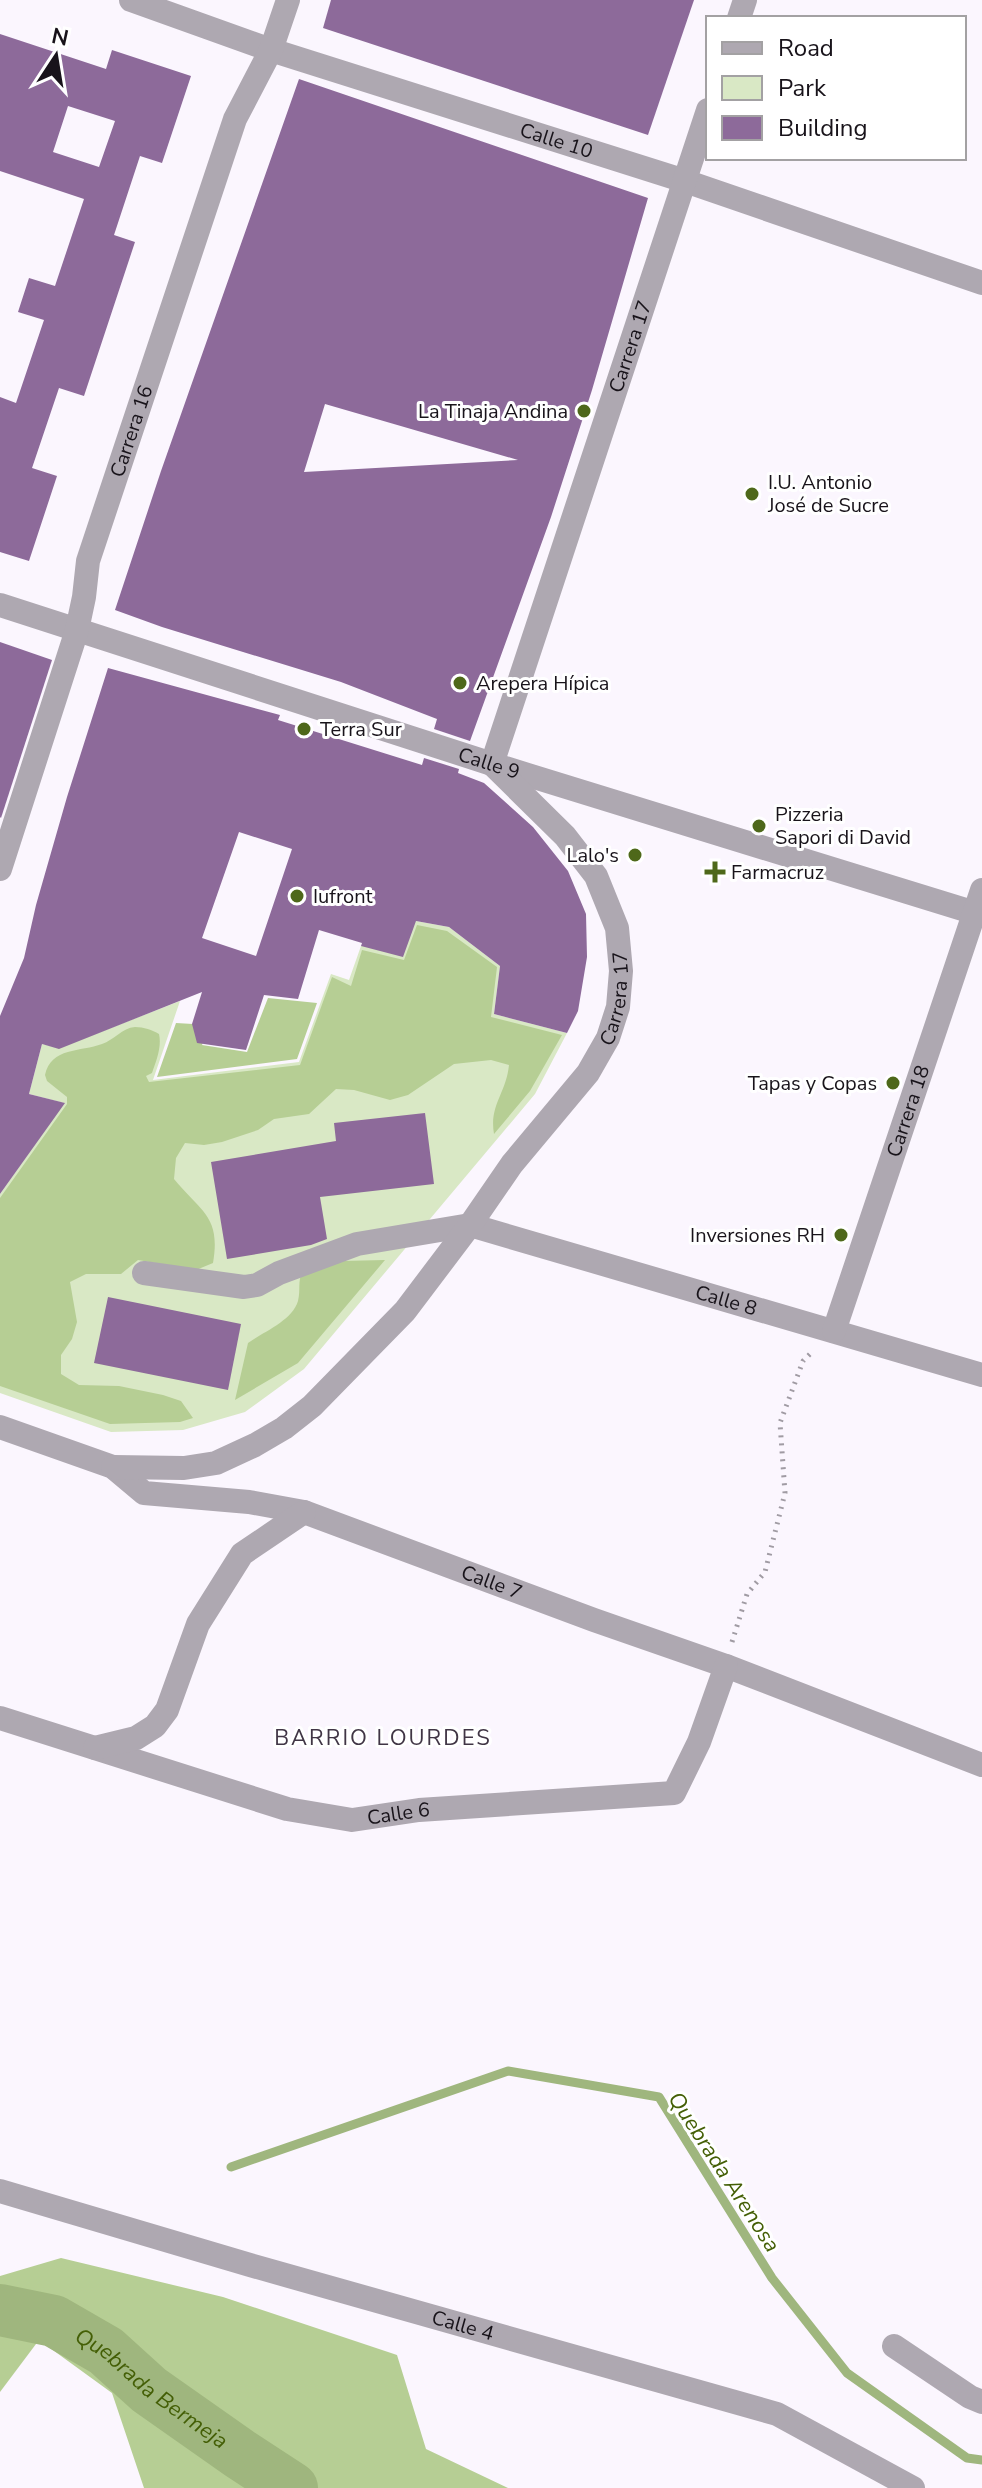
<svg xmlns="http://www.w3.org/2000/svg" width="982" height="2488" font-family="'Nunito Sans',sans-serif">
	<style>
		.green { fill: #d9e8c5 }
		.forest { fill: #b6ce94 }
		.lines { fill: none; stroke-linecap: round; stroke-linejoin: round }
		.stream { stroke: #9fb67e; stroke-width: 9 }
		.river { stroke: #9fb67e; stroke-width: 52 }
		.building { fill: #8d6a9a; fill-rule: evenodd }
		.path { stroke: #a09ba3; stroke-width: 5; stroke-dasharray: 2 6; stroke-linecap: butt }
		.minor { stroke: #aea8b1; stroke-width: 24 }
		.poi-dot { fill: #4e681a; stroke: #fff; stroke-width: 3 }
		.labels { text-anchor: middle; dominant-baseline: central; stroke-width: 6; stroke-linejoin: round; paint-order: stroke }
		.street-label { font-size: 20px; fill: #18131a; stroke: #fff }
		.poi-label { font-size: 20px; fill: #18131a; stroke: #fff; text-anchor: start }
		.neighbourhood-label { font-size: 22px; letter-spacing: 2px; fill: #403545; stroke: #fff }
		.water-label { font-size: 22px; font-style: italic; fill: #445f06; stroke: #fff }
	</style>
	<rect width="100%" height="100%" fill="#fbf6fe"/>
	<path class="green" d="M416,921L449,927L500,966L494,1014L567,1033L535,1094L304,1369L245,1412L183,1430L111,1432L0,1393V1194L64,1103L29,1094L42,1044L59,1048L180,1001L153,1080L299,1062L331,974L349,980L361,946Z"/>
	<g class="forest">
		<path d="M417,925L447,931L497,967L491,1017L562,1035L530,1091L494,1134C489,1105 506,1094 509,1065L491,1060L454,1064L408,1095L390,1100L354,1090L336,1089L309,1114L274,1119L258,1130L222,1142L204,1145L185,1143L176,1158L174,1179C201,1212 221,1216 213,1263L196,1270L138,1260L121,1274H86L70,1282L77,1322L72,1339L61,1355V1374L79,1385L119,1386L163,1395L181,1401L193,1418L180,1422L110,1424L0,1386V1198L67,1104V1097L47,1081L45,1075C51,1047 81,1052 102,1044C114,1040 122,1028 135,1027C144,1027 152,1030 159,1034C162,1047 156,1061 152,1073L146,1076L149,1082L300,1065L332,977L351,986L362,950L404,960Z"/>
		<path d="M268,998L317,1003L297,1059L157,1077L176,1023L210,1025L202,1045L247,1052Z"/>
		<path d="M385,1260L298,1363L235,1400L248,1343C263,1332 292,1321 298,1301C301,1289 297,1283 303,1269L342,1261Z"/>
		<path d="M61,2258L223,2297L397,2355L426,2449L508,2488H144L112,2393L39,2340L0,2392V2276Z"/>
	</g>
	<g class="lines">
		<path class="stream" d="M231,2167L508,2071L659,2097L772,2278L847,2373L967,2458L982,2460"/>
		<path class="river" id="s1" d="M0,2310L54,2321L106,2351L149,2390L240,2454L292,2488"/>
	</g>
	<g class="building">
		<path d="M331,0H694L648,135L323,28Z"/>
		<path d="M0,34L106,69L112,50L191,76L162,163L140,156L114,235L135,242L84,396L59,388L32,468L57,476L29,561L0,552V397L16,403L44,320L18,312L29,278L55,286L84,199L0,171ZM68,106L115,121L99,167L53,152Z"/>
		<path d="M299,79L648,198L592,390L551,517L470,741L434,729L437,719L341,682L162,627L115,610L161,471ZM325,404L518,460L304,472Z"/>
		<path d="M0,642L52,660L1,818L0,817Z"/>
		<path d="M108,668L280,715L278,720L422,765L424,758L459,769L458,773L484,783L533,827L568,871L586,914L587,957L578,1011L567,1033L494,1014L500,966L449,927L416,921L403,957L361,946L362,943L319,930L298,999L264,995L246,1050L197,1043L192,1024L202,992L59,1049L42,1044L29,1094L65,1103L0,1194V1016L24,958L36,905L67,797ZM239,832L292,849L256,956L202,938Z"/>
		<path d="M425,1113L434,1184L320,1197L327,1239L311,1245L227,1259L211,1162L336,1141L334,1123Z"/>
		<path d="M108,1297L241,1324L228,1390L94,1363Z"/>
	</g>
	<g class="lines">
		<path class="path" d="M732,1642L747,1594L765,1572L785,1493L780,1423L803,1361L813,1351"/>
		<g class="minor">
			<path id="s2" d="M131,0L271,50L685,181L982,283"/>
			<path d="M739,18L745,0"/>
			<path id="s3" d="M0,605L492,764L982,915"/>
			<path id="s4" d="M0,869L77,630L84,597L88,561L235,119L271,50L288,0"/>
			<path id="s5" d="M144,1273L244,1287L257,1285L279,1273L357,1244L470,1225L982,1375"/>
			<path id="s6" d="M834,1331L982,890"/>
			<path id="s7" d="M0,1427L113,1467L144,1493L249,1502L304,1512L594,1620L726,1666L982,1765"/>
			<path id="s8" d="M113,1467L184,1468L216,1463L255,1445L284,1428L312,1406L405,1311L470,1225L512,1164L588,1073L608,1038L618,1007L621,971L617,928L596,876L565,836L492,764L708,110"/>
			<path id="s9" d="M0,1718L287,1809L352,1820L419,1810L674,1793L699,1742L726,1666"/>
			<path d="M95,1748L136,1738L155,1726L167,1710L198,1624L242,1554L304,1512"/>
			<path id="s10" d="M0,2191L250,2265L777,2414L913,2488"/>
			<path d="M894,2346L970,2397L982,2402"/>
		</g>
	</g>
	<g class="poi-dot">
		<circle cx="584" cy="411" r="8"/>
		<circle cx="752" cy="494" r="8"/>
		<circle cx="460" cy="683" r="8"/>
		<circle cx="304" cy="729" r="8"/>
		<circle cx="759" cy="826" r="8"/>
		<circle cx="635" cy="855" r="8"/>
		<path d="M711 860h8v8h8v8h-8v8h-8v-8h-8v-8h8z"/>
		<circle cx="297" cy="896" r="8"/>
		<circle cx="893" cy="1083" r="8"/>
		<circle cx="841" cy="1235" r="8"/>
	</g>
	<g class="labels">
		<g class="street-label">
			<text stroke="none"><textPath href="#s2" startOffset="448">Calle 10</textPath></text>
			<text stroke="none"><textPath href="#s8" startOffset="1450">Carrera 17</textPath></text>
			<text stroke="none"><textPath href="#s4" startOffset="458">Carrera 16</textPath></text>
			<text stroke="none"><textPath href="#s3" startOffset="514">Calle 9</textPath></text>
			<text stroke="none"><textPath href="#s8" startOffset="730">Carrera 17</textPath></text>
			<text stroke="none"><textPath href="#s6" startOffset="232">Carrera 18</textPath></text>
			<text stroke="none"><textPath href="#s5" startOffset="604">Calle 8</textPath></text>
			<text stroke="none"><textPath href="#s7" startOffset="522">Calle 7</textPath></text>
			<text stroke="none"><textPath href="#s9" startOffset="414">Calle 6</textPath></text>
			<text stroke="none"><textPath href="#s10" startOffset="482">Calle 4</textPath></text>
		</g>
		<g class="poi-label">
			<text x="568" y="411" text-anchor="end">La Tinaja Andina</text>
			<text x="768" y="482">I.U. Antonio<tspan x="768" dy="23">José de Sucre</tspan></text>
			<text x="476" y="683">Arepera Hípica</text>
			<text x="320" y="729">Terra Sur</text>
			<text x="775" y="814">Pizzeria<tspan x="775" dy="23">Sapori di David</tspan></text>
			<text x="619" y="855" text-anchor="end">Lalo's</text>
			<text x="731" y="872">Farmacruz</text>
			<text x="313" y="896">Iufront</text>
			<text x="877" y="1083" text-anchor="end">Tapas y Copas</text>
			<text x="825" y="1235" text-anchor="end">Inversiones RH</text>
		</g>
		<g class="neighbourhood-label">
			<text x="383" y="1738">BARRIO LOURDES</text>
		</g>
		<g class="water-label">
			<text transform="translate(724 2172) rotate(57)">Quebrada Arenosa</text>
			<text stroke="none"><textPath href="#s1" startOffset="174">Quebrada Bermeja</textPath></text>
		</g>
	</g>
	<rect x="706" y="16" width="260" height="144" fill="#ffffff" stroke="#a3a1a3" stroke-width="2"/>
	<rect x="722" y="42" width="40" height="12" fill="#aea8b1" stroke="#a3a1a3" stroke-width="2"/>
	<text x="778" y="56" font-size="24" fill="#18131a">Road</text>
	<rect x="722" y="76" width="40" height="24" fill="#d9e8c5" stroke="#a3a1a3" stroke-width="2"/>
	<text x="778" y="96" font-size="24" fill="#18131a">Park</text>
	<rect x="722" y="116" width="40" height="24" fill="#8d6a9a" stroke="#a3a1a3" stroke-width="2"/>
	<text x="778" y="136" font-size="24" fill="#18131a">Building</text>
	<g transform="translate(56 56) rotate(12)" stroke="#ffffff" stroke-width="6" paint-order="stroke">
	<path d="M0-6L14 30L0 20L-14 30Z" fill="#18131a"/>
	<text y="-12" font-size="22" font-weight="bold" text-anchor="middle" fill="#18131a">N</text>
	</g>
</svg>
